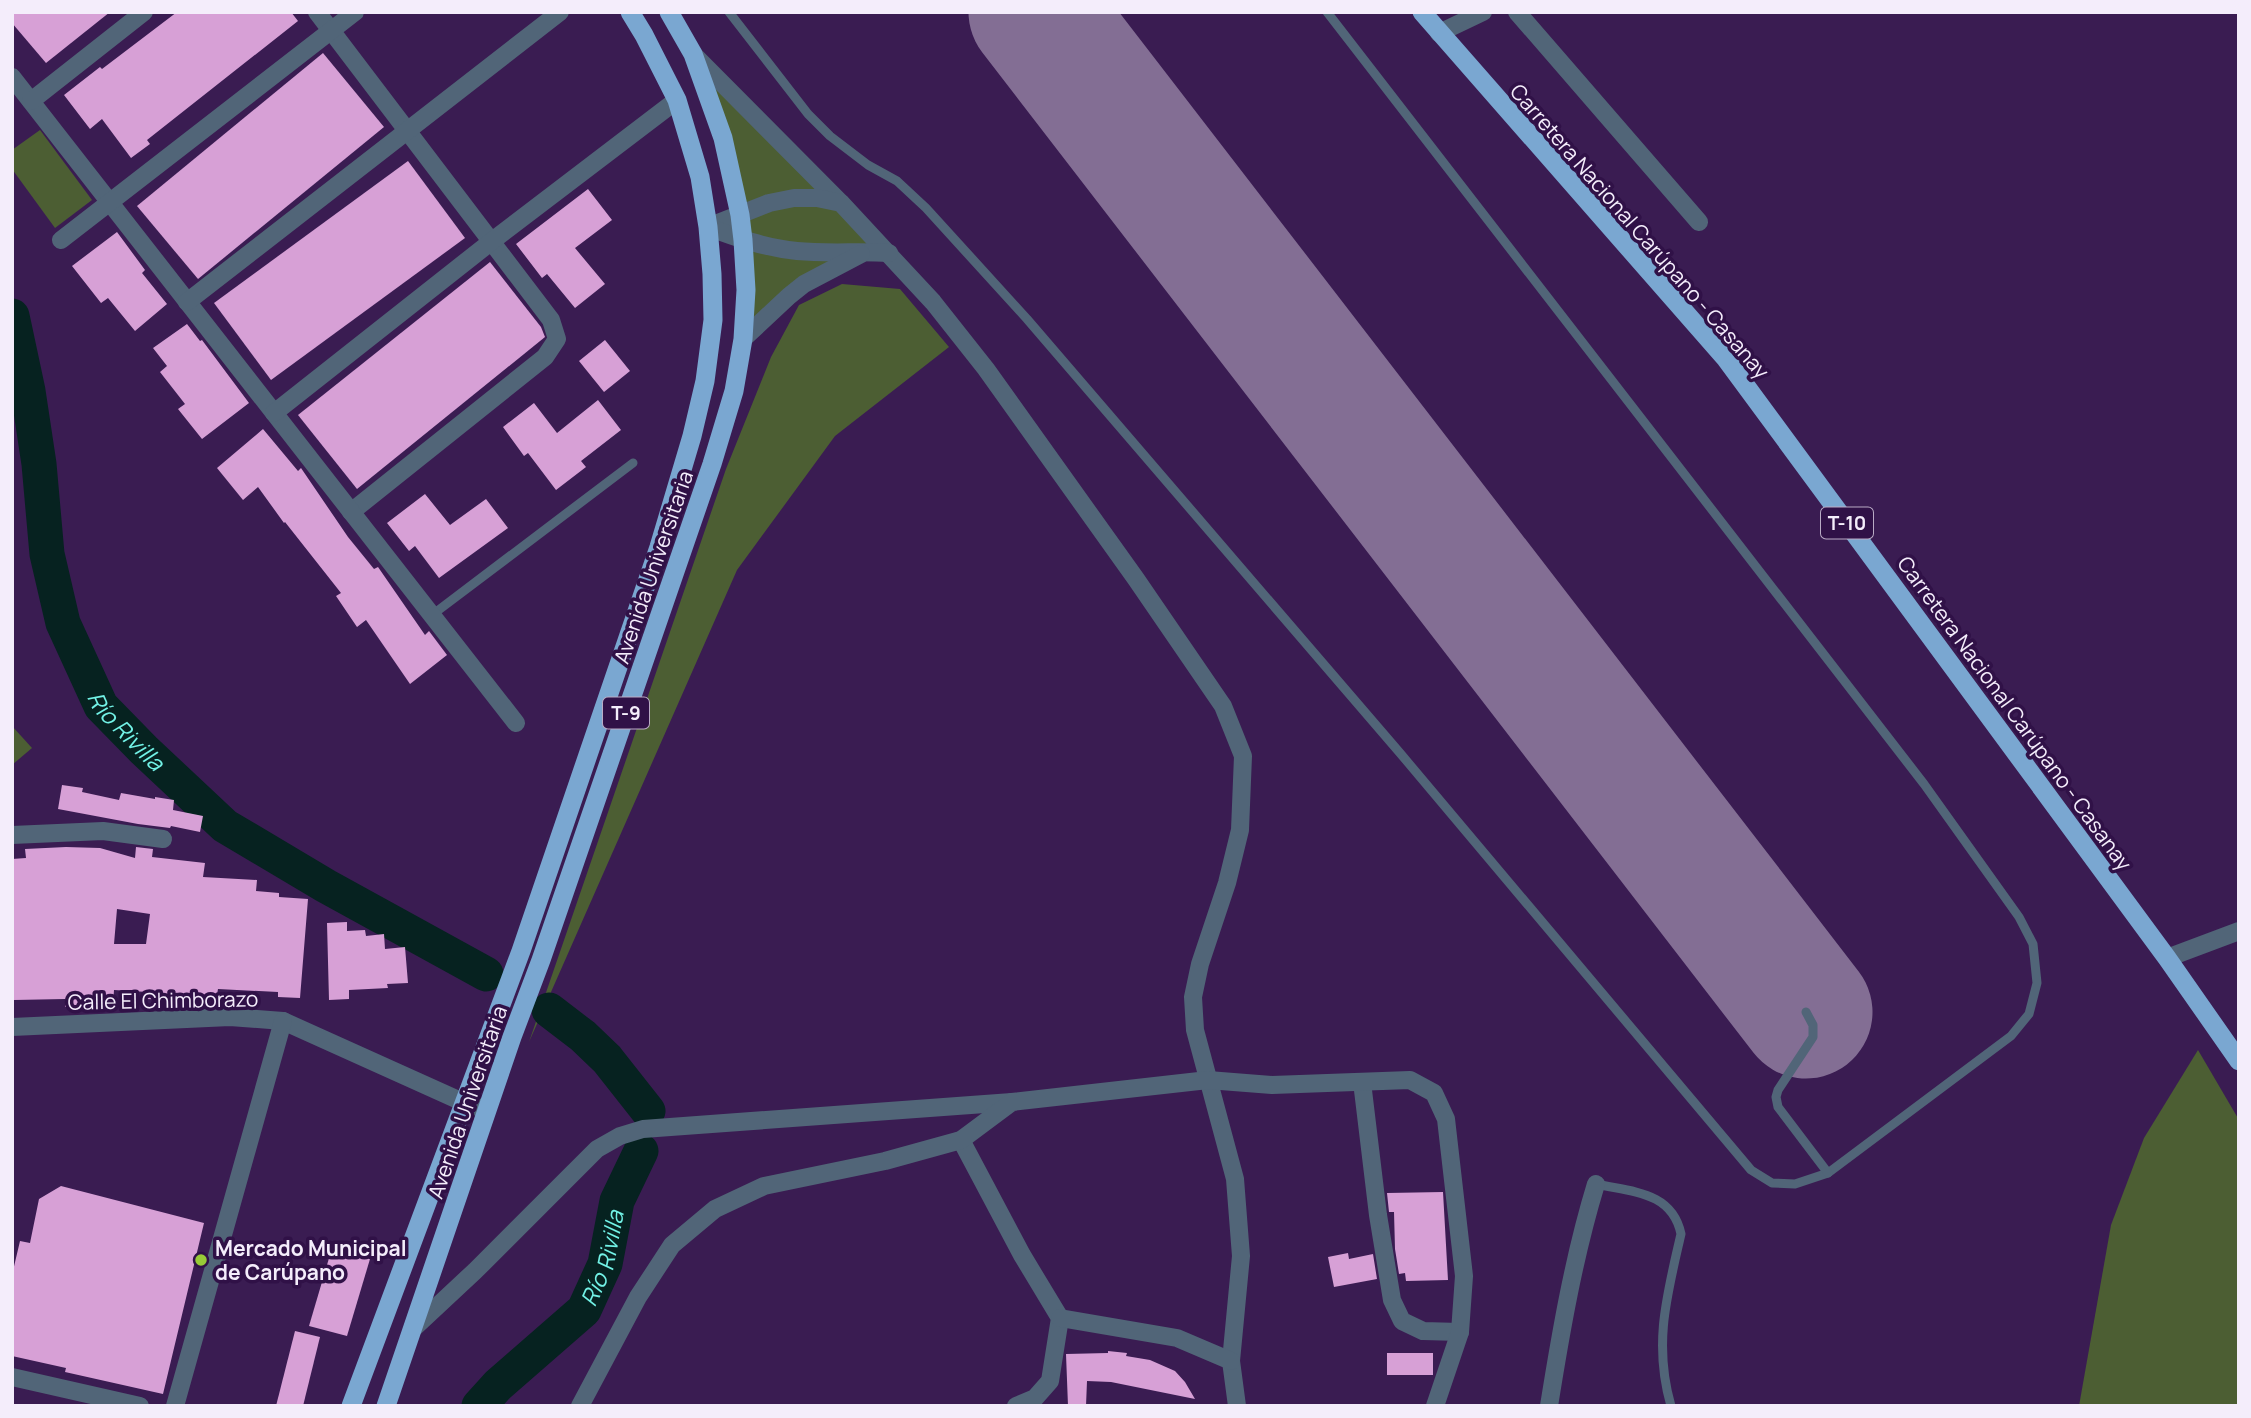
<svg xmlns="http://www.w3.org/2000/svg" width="2251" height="1418" font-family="Manrope,sans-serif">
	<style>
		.green { fill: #4c5e33 }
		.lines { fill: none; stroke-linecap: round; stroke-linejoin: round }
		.river { stroke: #062220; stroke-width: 35 }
		.runway { stroke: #836e94; stroke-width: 133 }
		.building { fill: #d7a0d6; fill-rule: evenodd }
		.service { stroke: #516578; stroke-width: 9 }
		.minor { stroke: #516578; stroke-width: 18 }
		.trunk { stroke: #7aa7d1; stroke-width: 19 }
		.poi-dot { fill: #98cb37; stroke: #301147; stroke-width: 2.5 }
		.labels { text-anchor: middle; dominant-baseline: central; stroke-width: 7; stroke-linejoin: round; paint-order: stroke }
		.shield { fill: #301147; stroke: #b9abc5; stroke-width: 2 }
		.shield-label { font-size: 19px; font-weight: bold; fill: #f4edfb }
		.street-label { font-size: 21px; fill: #f4edfb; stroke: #301147 }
		.poi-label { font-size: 21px; font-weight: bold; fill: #f4edfb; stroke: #301147; text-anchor: start }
		.water-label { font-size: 23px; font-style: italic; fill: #72f2e6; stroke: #301147 }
	</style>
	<rect width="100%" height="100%" fill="#3a1c52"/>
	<g class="green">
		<path d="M693,54L889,253L822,273L743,339V240Z"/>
		<path d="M40,130L92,200L55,228L12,169V150Z"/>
		<path d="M842,284L900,289L949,347L835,436L737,570L529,1042L726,469L771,357L799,305Z"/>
		<path d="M12,726L32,748L12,765Z"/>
		<path d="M2198,1050L2239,1120V1406H2079L2111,1225L2144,1138Z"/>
	</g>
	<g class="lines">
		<g class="river">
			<path id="s1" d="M12,316L28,391L39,464L47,554L63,623L101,706L144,750L225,826L326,886L486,974"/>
			<path d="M549,1010L583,1036L607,1059L648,1111"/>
			<path id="s2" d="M479,1406L498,1385L584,1310L605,1264L617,1201L641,1151"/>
		</g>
		<path class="runway" d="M1035,12L1806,1012"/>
	</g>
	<g class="building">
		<path d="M12,12H110L46,63L12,23Z"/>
		<path d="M177,12H291L298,21L147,140L150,144L131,158L102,119L90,129L64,95L100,67L102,69Z"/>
		<path d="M323,53L384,127L198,279L137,206Z"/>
		<path d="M408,161L465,238L271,380L214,303Z"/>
		<path d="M588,189L612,220L575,248L605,284L575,308L547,274L542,278L516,244Z"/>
		<path d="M117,232L145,270L142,273L167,304L135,331L108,298L101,303L72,266Z"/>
		<path d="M490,262L541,327L545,337L357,489L298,415Z"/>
		<path d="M187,324L200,341L202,340L249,403L202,439L178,409L185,404L160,372L167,366L153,348Z"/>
		<path d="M605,340L630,371L604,392L579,361Z"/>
		<path d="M598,400L621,430L581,461L586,467L556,490L528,453L524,456L503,427L534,403L557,433Z"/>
		<path d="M263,429L298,471L301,468L348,537L374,569L378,567L425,635L429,631L447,655L410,684L366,620L357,627L336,596L341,593L285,522L284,523L258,487L243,500L217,468Z"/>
		<path d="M425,494L450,525L486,499L508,528L439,578L415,546L409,551L387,523Z"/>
		<path d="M62,785L83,788L82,792L119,800L121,793L155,799V797L174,800L173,810L203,816L200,832L171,826L170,828L138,824L58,809Z"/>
		<path d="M66,847L100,848L135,858L136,847L153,849L152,857L205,863L203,877L257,880L256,891L279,893V897L308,899L300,998L278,997V992L218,989L216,1000L168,996V1000L147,999L148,992L114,990L113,1005L88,1004V1008L65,1007V999L14,1000L12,859L26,858L25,849ZM117,909L150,914L146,944H114Z"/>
		<path d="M347,922V931L365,930L366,936L384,934L385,949L405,947L408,983L387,984L388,988L349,990V999L329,1000L327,923Z"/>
		<path d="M61,1186L204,1223L163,1394L65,1372L66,1368L12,1356V1275L20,1241L30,1243L39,1199Z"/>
		<path d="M1443,1192L1448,1280L1406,1281L1405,1273L1399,1274L1395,1249L1394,1212H1389L1387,1193Z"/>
		<path d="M332,1248L370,1259L347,1336L309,1326Z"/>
		<path d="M1348,1253L1349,1259L1373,1254L1377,1279L1334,1287L1328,1257Z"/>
		<path d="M295,1331L320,1337L303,1406H276Z"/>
		<path d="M1108,1351L1127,1353L1126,1356L1150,1360L1175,1371L1185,1382L1195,1399L1111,1382L1087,1381L1086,1406H1068L1066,1354L1108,1353Z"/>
		<rect x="1387" y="1353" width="46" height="22"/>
	</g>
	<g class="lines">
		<g class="service">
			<path d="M729,12L808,114L830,136L868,165L897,181L926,208L1027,319L1400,753L1751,1170L1772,1183L1795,1184L1828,1173L2011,1036L2029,1014L2037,983L2033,944L2019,917L1924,784L1327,12"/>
			<path d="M432,615L633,463"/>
			<path d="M1806,1012L1813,1025V1037L1778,1090L1776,1097L1778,1107L1828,1173"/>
			<path d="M1596,1184C1631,1192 1672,1191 1681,1234C1667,1295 1653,1344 1671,1406"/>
		</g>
		<g class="minor">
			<path d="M317,12L551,320L557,339L545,357L351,512"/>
			<path d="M1517,12L1699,222"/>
			<path d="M1439,33L1483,12"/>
			<path d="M693,54L841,203"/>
			<path d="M12,77L516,723"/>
			<path d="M31,101L144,12"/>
			<path d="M708,227L769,203L794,198H817L841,203L933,302L986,369L1136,579L1223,706L1243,756L1240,830L1227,883L1200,964L1193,997L1195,1030L1235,1179L1241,1256L1231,1361L1237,1406"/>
			<path d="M708,227C737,238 766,248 797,251C828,254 859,251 889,253"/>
			<path d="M61,240L355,12"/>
			<path d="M187,302L560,12"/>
			<path d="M743,339L789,296L804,284L861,254"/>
			<path d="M274,413L492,241L677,100"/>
			<path d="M12,835L103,831L163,839"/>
			<path d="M2167,958L2239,931"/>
			<path d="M12,1027L230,1017L283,1021L465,1103L487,1110"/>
			<path d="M1362,1082L1378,1215L1392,1300L1402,1321L1423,1331L1460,1332"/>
			<path d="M961,1140L1022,1255L1060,1318L1050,1381L1035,1398L1016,1406"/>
			<path d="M1060,1318L1177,1338L1231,1361"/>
			<path d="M415,1327L475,1271L597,1149L620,1136L643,1129L1012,1102"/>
			<path d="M12,1377L140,1406"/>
			<path d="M175,1406L283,1021"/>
			<path d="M580,1406L638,1297L672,1245L715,1209L764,1186L885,1161L961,1140L1012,1102L1208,1080L1272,1085L1410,1080L1434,1093L1446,1119L1464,1276L1460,1332L1435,1406"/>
			<path d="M1549,1406C1561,1331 1574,1256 1596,1184"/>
		</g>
		<g class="trunk">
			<path d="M1422,12L1726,359L2167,958L2239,1061"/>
			<path d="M351,1406L521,951L659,547L692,436L705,381L713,320L712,274L708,227L700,177L677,100L644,35L630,12"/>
			<path d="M386,1406L512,1037L541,960L712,464L734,391L743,339L746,290L743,240L740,215L723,138L693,54L669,12"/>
		</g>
	</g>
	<circle class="poi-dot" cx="201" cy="1260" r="7"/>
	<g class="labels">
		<g class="shield">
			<rect x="1821" y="507.5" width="52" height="31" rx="5"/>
			<rect x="603" y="697.5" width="46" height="31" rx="5"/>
		</g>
		<g class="shield-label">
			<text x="1847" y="523">T-10</text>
			<text x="626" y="713">T-9</text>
		</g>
		<g class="street-label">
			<text transform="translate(1640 231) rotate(49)">Carretera Nacional Carúpano - Casanay</text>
			<text transform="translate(653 567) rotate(-71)">Avenida Universitaria</text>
			<text transform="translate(2015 713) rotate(54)">Carretera Nacional Carúpano - Casanay</text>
			<text transform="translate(163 1000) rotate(-1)">Calle El Chimborazo</text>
			<text transform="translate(467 1102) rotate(-71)">Avenida Universitaria</text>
		</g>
		<g class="poi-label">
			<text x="215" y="1248">Mercado Municipal<tspan x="215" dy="24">de Carúpano</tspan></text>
		</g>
		<g class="water-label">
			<text stroke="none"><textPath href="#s1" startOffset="438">Río Rivilla</textPath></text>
			<text stroke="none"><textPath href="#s2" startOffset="198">Río Rivilla</textPath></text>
		</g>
	</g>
	<rect width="2251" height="1418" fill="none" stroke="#f4edfb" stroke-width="28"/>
</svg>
